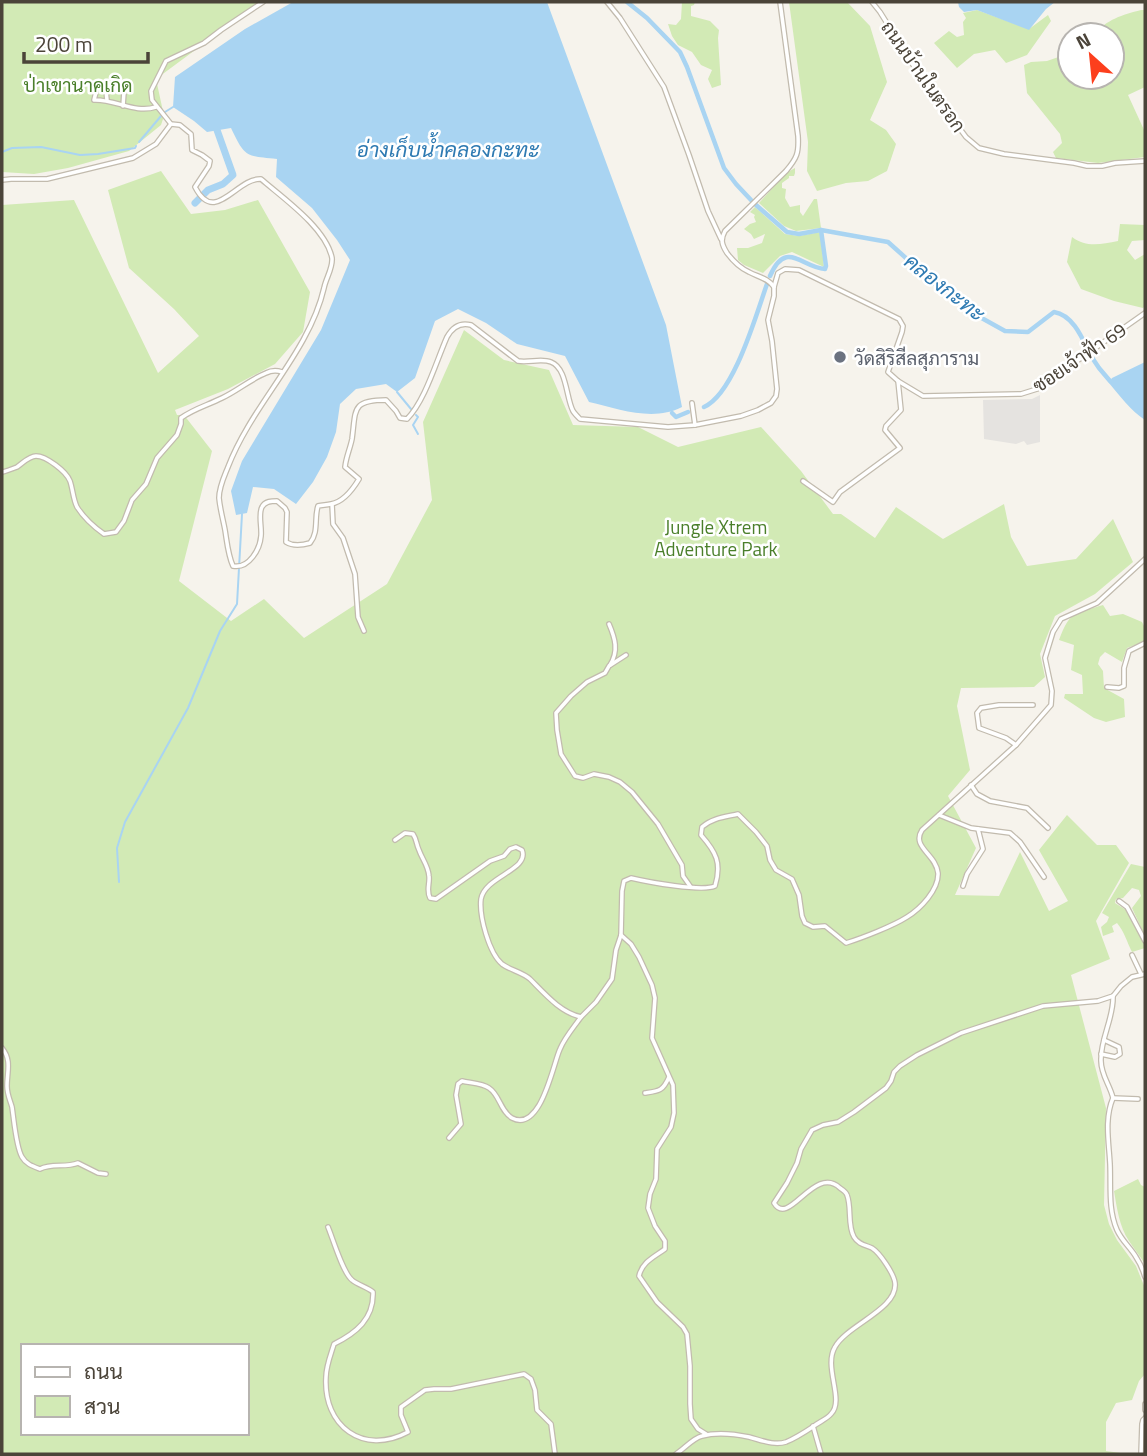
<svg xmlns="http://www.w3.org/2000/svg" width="1147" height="1456" font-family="'Titillium Web',Sarabun,sans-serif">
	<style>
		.green { fill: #d2eab5; fill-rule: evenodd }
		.parking { fill: #e5e3e0 }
		.water { fill: #a9d4f2 }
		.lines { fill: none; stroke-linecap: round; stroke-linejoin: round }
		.stream { stroke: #a9d4f2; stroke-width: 2 }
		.canal { stroke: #a9d4f2; stroke-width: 4.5 }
		.river { stroke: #a9d4f2; stroke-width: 7 }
		.street-casing { stroke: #c2bbae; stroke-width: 6 }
		.street { stroke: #fff; stroke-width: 3.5 }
		.worship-dot { fill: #6b7280; stroke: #fff; stroke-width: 2.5 }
		.labels { text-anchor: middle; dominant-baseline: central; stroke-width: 5; stroke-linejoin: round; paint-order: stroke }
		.street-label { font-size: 19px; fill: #4b4439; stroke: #fff }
		.park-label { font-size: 19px; fill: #4a7f2a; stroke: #fff }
		.worship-label { font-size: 19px; fill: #5b616d; stroke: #fff; text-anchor: start }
		.water-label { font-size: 21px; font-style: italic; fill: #2e7ab2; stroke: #fff }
	</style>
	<rect width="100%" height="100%" fill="#f6f3ec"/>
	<g class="green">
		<path d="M2,2H260L156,79L164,116L161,125L129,151L68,168L34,174L2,172Z"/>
		<path d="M682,2H695L694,5L691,6V16L710,21L719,30L718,38L721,85L712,88L708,79L712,70L701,65L692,52L678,45L672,36L668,24L676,25L681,19Z"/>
		<path d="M789,2H847L870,26L887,82L870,120L886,130L896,144L887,171L868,181L846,183L817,191L807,171L808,142Z"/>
		<path d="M977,10L1029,29L1048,15L1051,21L1027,55L1006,63L995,50L974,54L957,68L934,43L949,31L957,37L964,35L963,22L966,18L963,13Z"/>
		<path d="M1141,10H1145V87L1128,95L1145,132V157L1098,163L1056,158L1053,152L1062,143L1060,134L1027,93L1024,65L1031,62L1047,61L1070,53V77H1112V35H1094C1107,19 1122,15 1141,10Z"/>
		<path d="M795,168V173L794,176H789V178L782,183V188L786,189L785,198L790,207L800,205V212L803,216L814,199H817L821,228L796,231L784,226L759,203L786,173Z"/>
		<path d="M161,171L191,214L225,210L258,200L310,292L303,332L275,364L228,389L175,410L177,415H184L212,451L179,581L231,621L264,599L304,638L387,584L432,500L423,422L464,330L504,360L549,370L573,425L638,427L678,447L761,427L801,471L833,514H841L875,538L896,507L943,539L1004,504L1011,537L1027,566L1076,559L1113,519L1133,562L1095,594L1055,616L1040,654L1045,677L1034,687L961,688L957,706L970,770L948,796L976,848L955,895L999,896L1020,852L1049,911L1068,901L1039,850L1067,815L1097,845H1116L1129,863L1096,921L1110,959L1071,975L1106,1108L1104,1205L1109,1224L1117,1240L1136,1266L1145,1288L1144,1323L1145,1325V1374L1139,1381L1132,1400L1116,1403L1106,1422V1451L1128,1454H2V205L74,200L158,373L199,336L174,309L129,268L108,190ZM23,1346H247V1433H23Z"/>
		<path d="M755,207L785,234L799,236L820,232L824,267L792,252L780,256L763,273L744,265L738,260L737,248H748L762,243L765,234L754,239L751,234L744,229L750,224L756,222L754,217L755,215L750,212Z"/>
		<path d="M1120,224L1145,225V240L1132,241L1127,250L1135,260L1145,254V306L1143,308L1114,301L1081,289L1067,262L1072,237C1087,248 1101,244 1118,241Z"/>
		<path d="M1103,605L1110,616L1123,614L1142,622L1145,628V641L1127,648L1122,662L1105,652L1100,657L1098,664L1103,671L1104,688L1124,699L1125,717L1106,722L1094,718L1064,698L1065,694H1083L1082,675L1071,670L1074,645L1059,640C1070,611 1074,614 1103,605Z"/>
		<path d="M1131,864L1145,867V912L1144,913L1145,936L1132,908L1141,896L1139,890L1132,888L1123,898L1116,899L1115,903L1126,910L1145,946V948L1132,952C1127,942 1124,931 1117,923L1112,926L1114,932L1103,936L1101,927L1107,922L1109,917L1102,913Z"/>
		<path d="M1138,1179L1141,1185L1145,1187V1264C1140,1256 1134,1249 1129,1241C1119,1226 1117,1208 1114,1191Z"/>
	</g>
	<path class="parking" d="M1040,395V442L1027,445L1024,441L1016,444L984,439L983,400L1032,399Z"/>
	<g class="water">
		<path d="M293,2H547L666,325L682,407C653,422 619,409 589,402L565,356L517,344L486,323L458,309L435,321L415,378L397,392L386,384L356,389L340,404L336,432L327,457L313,482L296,504L274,489L253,487L247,513L236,515L231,491L242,461L321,330L350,260L337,240L312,208L276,177L277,159C245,156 245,157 231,128L207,132L194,121L173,107L175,77L245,29Z"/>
		<path d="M958,2H1055L1046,9L1029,30L977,10L964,12L959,7Z"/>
		<path d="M1145,362V420C1131,411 1120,396 1109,383L1112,378Z"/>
	</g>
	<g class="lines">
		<g class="stream">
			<path d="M165,112L173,107"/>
			<path d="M139,142L161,116"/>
			<path d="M2,152L12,148L41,147L80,155L98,154L135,148L136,146"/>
			<path d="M397,392L411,409"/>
			<path d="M416,415L418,417L413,425L418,434"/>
			<path d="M119,882L117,848L125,822L188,708L220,631L237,604L242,514"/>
		</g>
		<g class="canal">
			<path d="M627,2L647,18L680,52L687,67L724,168L736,184L751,200"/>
			<path d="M756,205L787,232L799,234L821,230L888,242L945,293L969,311L1005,331L1028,332L1054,312C1072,315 1081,335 1088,350"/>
			<path d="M770,276C786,239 801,267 825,269L826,266L821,230"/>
			<path d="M1091,356L1099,368L1110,381"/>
			<path d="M704,407C734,394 756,315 767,284"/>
			<path d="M672,413L676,417L688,412"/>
		</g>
		<path class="river" d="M195,203L208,190L223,184L233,175L217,130"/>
		<g class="street-casing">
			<g id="street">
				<path d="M263,2L221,30L204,43L166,61L151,91L152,100L171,124L180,125L191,134L192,150L202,155L210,161L209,166L195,187C215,226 236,178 261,179C283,198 326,228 332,258C333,268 326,278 324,288C309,353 252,404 228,467C224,477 219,487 219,498C220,509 223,519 225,530C227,542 228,555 233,566C249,569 260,549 261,536C262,527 258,514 262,507C265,501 272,501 277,501L285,508L287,512L286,542C294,547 303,545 310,543C319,532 314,518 318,506C322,505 326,505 331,504C343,502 353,489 359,479L345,467C346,457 350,449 352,439C356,410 351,400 386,400L396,411L400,418L407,419C425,401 436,362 447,337C452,328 460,322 471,325L518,361C529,363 541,358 551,362C567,368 566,398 573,411C575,414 578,417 580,419L668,427L695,425L741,416L758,410L771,403L776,396L777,389L772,341L768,320L774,296V287L778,273L785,269L799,270L899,319L903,326L902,332L888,372L898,381L923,396L1021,394L1037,389L1145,313"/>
				<path d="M607,2L620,18L664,87L689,155L708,211L721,239"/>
				<path d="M872,2L880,12L915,68L966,137L979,148L1004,154L1074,163L1087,166H1102L1115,163L1145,161"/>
				<path d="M106,91L107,100"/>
				<path d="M96,92L94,100C115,99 135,114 156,107"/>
				<path d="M123,106L124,92"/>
				<path d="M2,180L11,179H47L133,158L156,144L171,124"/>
				<path d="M774,287C768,278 758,277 749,272C740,268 733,261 727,253C722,245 720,240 725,231L786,171C797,158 799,153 798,136L780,2"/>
				<path d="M692,403L695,425"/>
				<path d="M2,472C7,471 12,469 17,467C23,463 29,456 36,456C46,456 66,471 70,481C73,490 73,499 77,507C84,518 94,527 104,534L116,532L124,521L132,500L146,484L157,458L177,435L181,424V418C193,409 208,405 222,398C237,391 251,379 266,373C272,370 276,370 282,372"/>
				<path d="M803,481L833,502L840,492L900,448L885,430L886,426L901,410L898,381"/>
				<path d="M332,504L333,524L343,538L355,574L358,617L364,631"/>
				<path d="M609,624C615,638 619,651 610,665"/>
				<path d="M626,655L609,666L605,673L587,682L571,696L556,713L557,730L561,754L575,776L583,778L594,774L609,777L620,782L632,792L658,824L682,865L683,876L690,886"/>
				<path d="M1107,687L1119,688L1124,686V668L1129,651L1145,643"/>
				<path d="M1016,745L1006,738L979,728L977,713L981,708L999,705H1033"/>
				<path d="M971,785L977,794L990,801L1027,808L1048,828"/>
				<path d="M939,815L971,828L1010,833L1020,842L1044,877"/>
				<path d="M395,840L405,833L413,834C417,840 416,844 419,850C422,859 428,865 429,876C430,884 426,890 430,898L436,899L490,861L504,856L510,849L516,847L522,850C530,870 485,876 481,899C479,916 489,953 502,964C510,970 522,972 530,979C545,994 560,1012 581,1017L596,1002L612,979L616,950L621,935L622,891L624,881L631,878C648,882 702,892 715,886C722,863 716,852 701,835L702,827C712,818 725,817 738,814L756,832L767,846L770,860L776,870L792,879L799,895L802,916L805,923L813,927L825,926L846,943C862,938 893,926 907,917C920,909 939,890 938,873C936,854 911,847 922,830L1016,745L1051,705L1052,691L1045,658L1053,632L1061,619L1097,603L1145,559"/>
				<path d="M963,886L967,874L983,849L978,829"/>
				<path d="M1119,901L1127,907L1145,941"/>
				<path d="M621,935L631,944L639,957L652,985L655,998L652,1038L673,1085L674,1113L671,1127L657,1149L656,1179L650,1194L648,1208L655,1226L665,1241V1249C654,1257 642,1262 639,1276L657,1302L683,1327L687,1334L690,1366V1404L691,1419L698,1429L706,1434"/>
				<path d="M1132,955L1141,974"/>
				<path d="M1113,996C1114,1018 1100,1039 1101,1061C1101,1075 1110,1085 1113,1098C1104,1119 1109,1143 1110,1164C1111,1187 1108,1209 1117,1230C1122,1241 1130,1247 1136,1257C1140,1263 1143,1270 1145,1277"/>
				<path d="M2,1048C12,1060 7,1072 7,1086C7,1094 10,1100 12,1107C14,1120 16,1147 22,1157C26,1164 32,1166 40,1169C52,1163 65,1168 78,1163L98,1173L106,1174"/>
				<path d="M1101,1054L1115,1057L1120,1054L1119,1047L1104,1040"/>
				<path d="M645,1093C659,1091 663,1091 669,1077"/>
				<path d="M1113,1098L1138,1099"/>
				<path d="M449,1138L461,1124L456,1095L458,1084L462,1081C470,1083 482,1083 489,1088C500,1095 500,1111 512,1118C541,1133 553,1064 560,1049C565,1037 574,1027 581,1017"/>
				<path d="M328,1227C333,1239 343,1273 352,1280C358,1285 367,1287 373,1292C374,1319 356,1333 334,1344C331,1354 326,1366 326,1377C323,1426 363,1456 408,1432L401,1415V1407L425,1390L434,1389H451L524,1374L531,1379L535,1390L537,1410L551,1424L555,1454"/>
				<path d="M1145,1404V1410"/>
				<path d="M813,1426L821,1454"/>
				<path d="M676,1454C684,1449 693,1438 702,1436C716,1432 735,1434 749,1437C761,1440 774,1446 786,1442C796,1438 805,1432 814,1426C819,1422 827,1419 831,1414C845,1400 823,1367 835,1347C847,1325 898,1309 895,1283C894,1274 880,1253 872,1248C865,1245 858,1244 854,1237C847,1225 852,1208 847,1195C846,1192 843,1190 840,1188C814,1164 789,1228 774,1203L787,1183L797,1163L801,1149L812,1130L823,1125L838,1122L854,1112L886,1088L891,1081L894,1072L900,1066L917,1055L961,1033L1043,1006L1098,1001L1113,996L1121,986L1132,977L1145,974"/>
				<path d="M1141,1454L1142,1424L1143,1420L1145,1418"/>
			</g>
		</g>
		<use href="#street" class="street"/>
	</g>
	<circle class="worship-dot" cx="840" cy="357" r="7"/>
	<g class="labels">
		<g class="street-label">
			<text transform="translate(924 76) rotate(55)">ถนนบ้านในตรอก</text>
			<text transform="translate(1079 357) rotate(-34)">ซอยเจ้าฟ้า 69</text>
		</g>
		<g class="park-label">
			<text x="78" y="84">ป่าเขานาคเกิด</text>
			<text x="716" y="526">Jungle Xtrem<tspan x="716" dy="22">Adventure Park</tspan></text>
		</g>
		<g class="worship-label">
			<text x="854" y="357">วัดสิริสีลสุภาราม</text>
		</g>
		<g class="water-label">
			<text x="448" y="149">อ่างเก็บน้ำคลองกะทะ</text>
			<text transform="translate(945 287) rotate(38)">คลองกะทะ</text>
		</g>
	</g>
	<rect width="1147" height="1456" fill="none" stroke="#4b4439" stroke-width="7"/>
	<rect x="21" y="1344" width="228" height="91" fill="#ffffff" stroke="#b7b4b0" stroke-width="2"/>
	<rect x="35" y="1367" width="35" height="10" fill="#ffffff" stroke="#b7b4b0" stroke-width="2"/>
	<text x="84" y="1379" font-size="21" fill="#4b4439">ถนน</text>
	<rect x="35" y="1396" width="35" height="21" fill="#d2eab5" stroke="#b7b4b0" stroke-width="2"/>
	<text x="84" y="1414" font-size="21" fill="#4b4439">สวน</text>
	<g transform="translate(1091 56) rotate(333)"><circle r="33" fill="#ffffff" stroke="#b7b4b0" stroke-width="2"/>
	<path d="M0-5L12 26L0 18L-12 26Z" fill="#fc3f1d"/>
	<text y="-10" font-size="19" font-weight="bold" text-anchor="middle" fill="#4b4439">N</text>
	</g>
	<path d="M24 52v10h124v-10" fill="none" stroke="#4b4439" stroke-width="3.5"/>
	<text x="35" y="52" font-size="21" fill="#4b4439" stroke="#ffffff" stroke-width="5" paint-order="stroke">200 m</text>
</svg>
